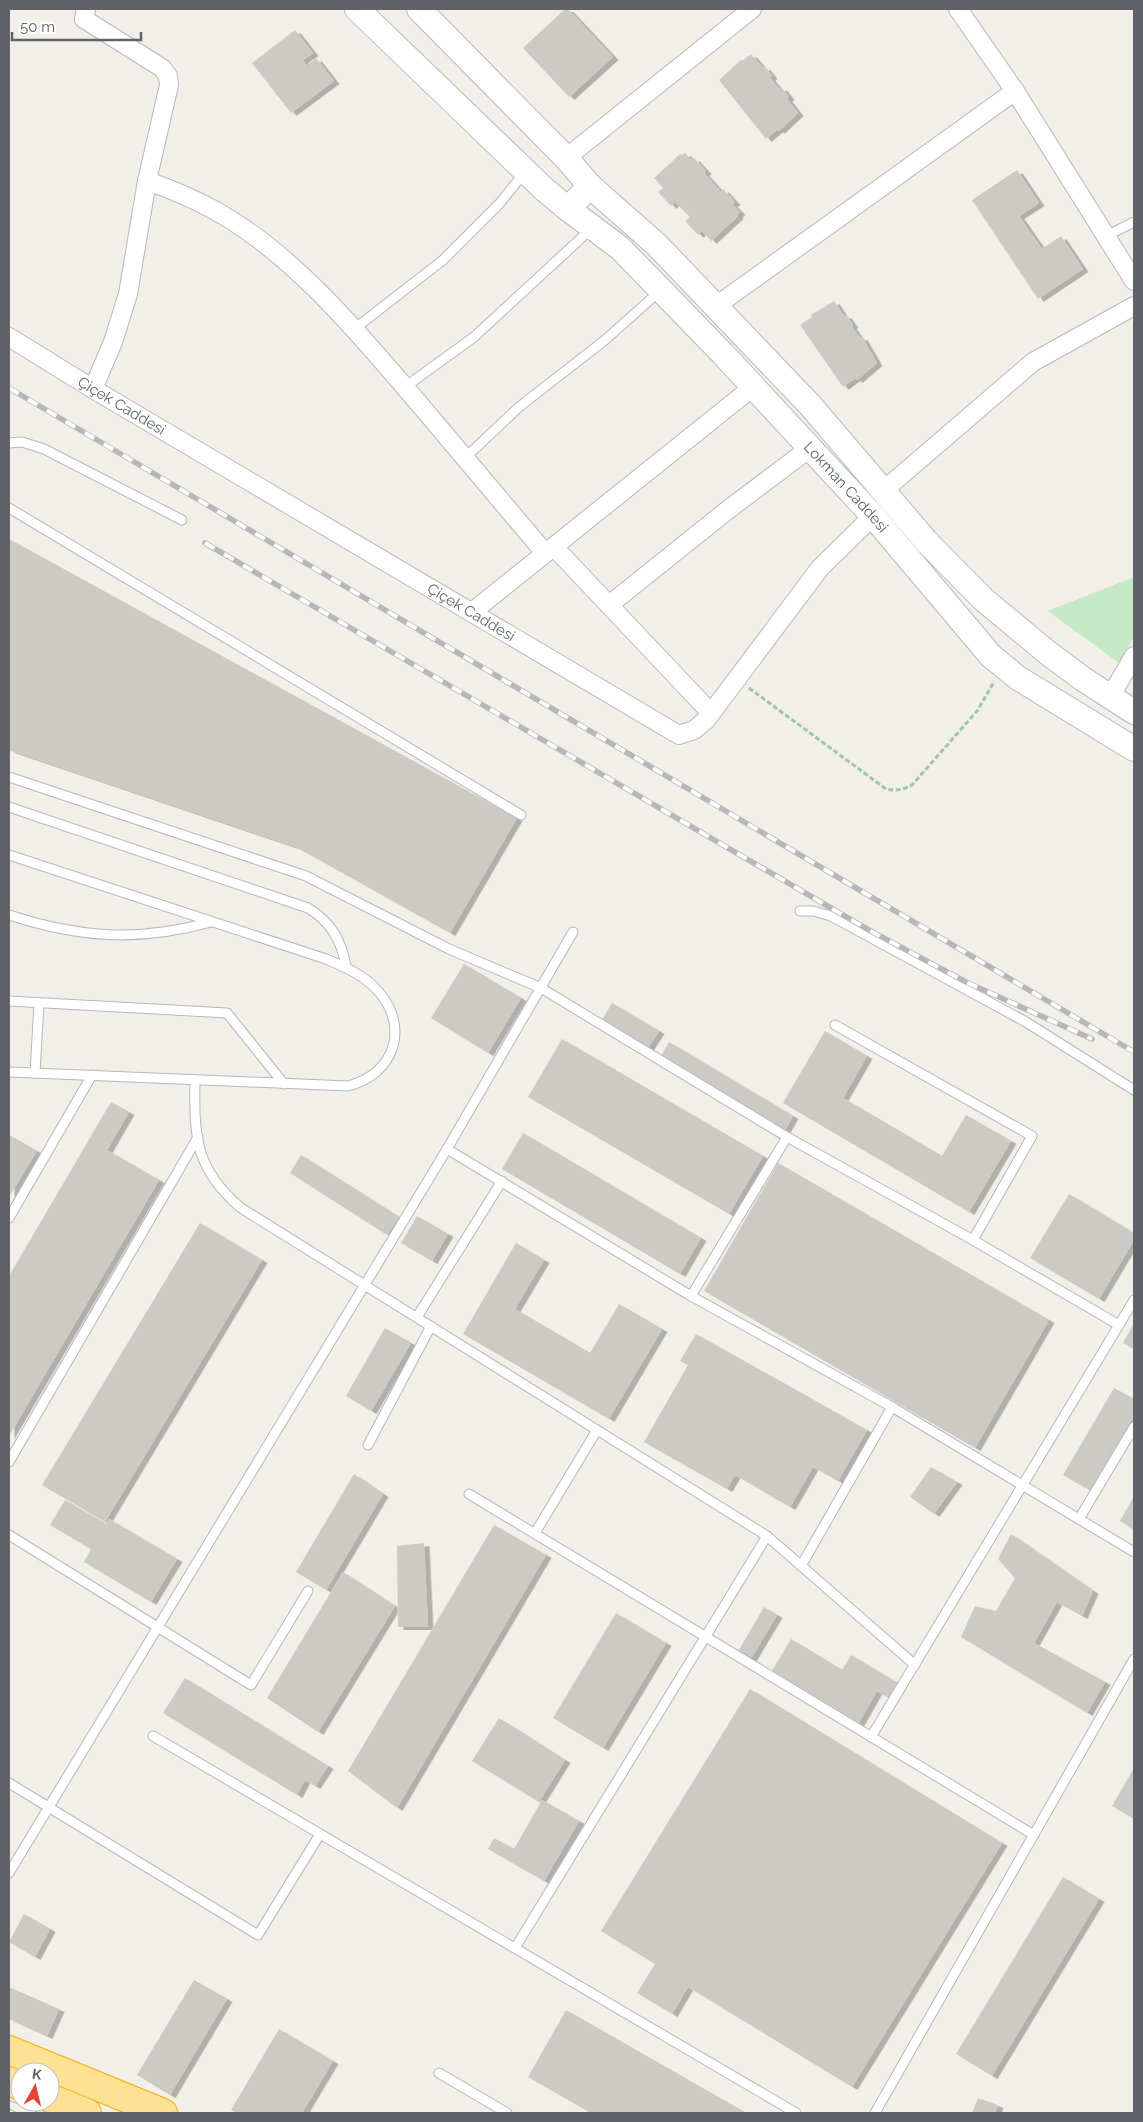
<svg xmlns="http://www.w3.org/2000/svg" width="1143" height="2122" font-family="Raleway,sans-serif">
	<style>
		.green { fill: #c5e8c5 }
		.building { fill: #cccac5; filter: url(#shadow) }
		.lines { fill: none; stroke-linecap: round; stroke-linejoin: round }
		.lane-casing { stroke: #b5b8bc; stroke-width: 11 }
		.street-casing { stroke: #b5b8bc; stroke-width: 20 }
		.secondary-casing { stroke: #b6babf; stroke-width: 26 }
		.highway-casing { stroke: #f9ab00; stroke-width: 30 }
		.path { stroke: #9cc7a9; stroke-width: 3; stroke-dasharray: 5 2.5; stroke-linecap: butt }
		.lane { stroke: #fff; stroke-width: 9 }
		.street { stroke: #fff; stroke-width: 18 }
		.secondary { stroke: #fff; stroke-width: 24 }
		.highway { stroke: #fde293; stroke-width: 28 }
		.tram { stroke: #b6b7b8; stroke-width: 1 }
		.rail-casing { stroke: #b6b7b8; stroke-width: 5.5 }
		.rail { stroke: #fff; stroke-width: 4; stroke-dasharray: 11; stroke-linecap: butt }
		.labels { text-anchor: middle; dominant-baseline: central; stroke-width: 4; stroke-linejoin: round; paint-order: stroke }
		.street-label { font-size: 15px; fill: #5f6368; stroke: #fff }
	</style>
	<defs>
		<filter id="shadow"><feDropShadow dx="5.5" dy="3" stdDeviation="0" flood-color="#0004"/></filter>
	</defs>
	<rect width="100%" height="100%" fill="#f1efe8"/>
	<path class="green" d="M1134,577V637L1119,663L1048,611Z"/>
	<g class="building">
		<path d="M565,9H568L613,57L569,97L523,48Z"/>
		<path d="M295,30L313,53L303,60L307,66L316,58L334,81L291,113L252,63Z"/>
		<path d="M751,54L763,68L765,67L772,76L770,78L779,89L781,87L789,97L787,99L798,113L779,131L778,129L766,139L719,80L741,60L742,61Z"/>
		<path d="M685,153L692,160L694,158L706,171L704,173L721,192L723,189L735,202L732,204L740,212L737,215L738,216L711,241L702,231L698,235L685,221L690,217L675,202L671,206L658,192L663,188L654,178L680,154L682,155Z"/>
		<path d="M1017,170L1039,203L1019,216L1042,249L1061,236L1083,269L1038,299L972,200Z"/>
		<path d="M834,301L844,316L846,315L853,325L851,326L860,338L862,337L877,363L857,380L855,378L843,387L800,325L812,317L811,315Z"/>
		<path d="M9,539L517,818L450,933L296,847L9,750Z"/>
		<path d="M464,964L521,998L488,1053L431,1018Z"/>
		<path d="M612,1003L659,1031L648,1048L602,1020Z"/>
		<path d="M825,1031L867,1056L843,1098L942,1156L966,1115L1011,1141L969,1212L783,1103Z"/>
		<path d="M562,1039L763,1156L729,1214L528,1097Z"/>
		<path d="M669,1042L793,1116L785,1130L661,1056Z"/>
		<path d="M111,1102L129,1112L107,1150L159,1180L9,1436V1276Z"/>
		<path d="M523,1133L701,1238L680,1274L502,1169Z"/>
		<path d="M9,1135L37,1151L9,1197Z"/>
		<path d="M301,1155L399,1217L387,1235L290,1173Z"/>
		<path d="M778,1163L1049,1320L975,1448L704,1291Z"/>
		<path d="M1069,1194L1134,1233V1240L1099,1299L1030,1258Z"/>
		<path d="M417,1216L448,1234L432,1261L401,1243Z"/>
		<path d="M200,1223L262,1260L105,1522L42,1485Z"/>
		<path d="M516,1243L544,1260L515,1309L590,1353L619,1304L662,1329L609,1419L463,1334Z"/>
		<path d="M1134,1323V1349L1123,1343Z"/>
		<path d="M385,1328L411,1343L371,1411L346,1396Z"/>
		<path d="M696,1334L867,1430L838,1481L813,1467L790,1507L735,1475L727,1489L644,1442L688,1365L680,1361Z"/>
		<path d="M1114,1388L1134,1399V1416L1091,1491L1063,1475Z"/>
		<path d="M931,1467L957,1482L934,1514L910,1497Z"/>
		<path d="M354,1474L383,1494L326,1590L296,1572Z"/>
		<path d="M1134,1496V1530L1120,1521Z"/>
		<path d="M65,1500L106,1524L109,1519L177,1559L151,1602L84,1562L91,1549L50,1525Z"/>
		<path d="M494,1525L546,1555L397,1808L348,1771Z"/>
		<path d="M1011,1534L1093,1591L1082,1616L1057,1602L1034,1643L1105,1682L1087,1713L961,1637L975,1606L996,1611L1015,1578L998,1559Z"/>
		<path d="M424,1543L428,1627H398L397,1546Z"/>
		<path d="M343,1572L395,1606L318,1732L267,1698Z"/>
		<path d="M764,1607L777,1615L749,1662L736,1655Z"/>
		<path d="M616,1613L666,1643L603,1748L553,1718Z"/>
		<path d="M791,1639L842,1670L851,1655L901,1685L892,1700L877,1691L857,1726L770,1674Z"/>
		<path d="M185,1678L328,1766L315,1786L305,1780L297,1795L163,1713Z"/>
		<path d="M750,1689L1002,1843L852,2087L688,1987L672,2014L637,1993L655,1964L601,1931Z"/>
		<path d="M499,1718L565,1760L539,1802L472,1761Z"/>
		<path d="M1134,1768V1819L1112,1806Z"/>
		<path d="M542,1800L579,1821L544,1881L488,1849L494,1838L514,1849Z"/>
		<path d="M1063,1877L1099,1899L992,2076L956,2054Z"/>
		<path d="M24,1914L50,1929L35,1957L9,1942Z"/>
		<path d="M194,1980L227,1999L170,2095L137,2075Z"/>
		<path d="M9,1987L59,2009L47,2036L9,2019Z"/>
		<path d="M566,2010L746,2113H591L528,2077Z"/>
		<path d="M279,2029L333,2061L302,2113H237L231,2110Z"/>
		<path d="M978,2098L998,2105L995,2113H972Z"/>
	</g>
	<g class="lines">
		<g class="lane-casing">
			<g id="lane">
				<path d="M1106,236L1134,222"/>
				<path d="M353,330L443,260L499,204L525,172"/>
				<path d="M405,387L474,337L591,229"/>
				<path d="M9,443L22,442L44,449L182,520"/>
				<path d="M465,458L519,407L605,340L660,291"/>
				<path d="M9,508L521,815"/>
				<path d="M9,777L306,876L449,949L541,988L787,1137L973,1240L1119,1325"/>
				<path d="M9,807L308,908C331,922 342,941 346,967"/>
				<path d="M9,855L326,959C345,967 364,975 378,991C410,1027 395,1074 348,1086L9,1072"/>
				<path d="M800,911H813L831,916L1026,1022L1134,1090"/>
				<path d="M9,915C80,938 139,942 211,922"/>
				<path d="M9,1001L227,1013L284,1084"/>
				<path d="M835,1025L1032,1136L973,1240"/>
				<path d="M35,1073L39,1003"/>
				<path d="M195,1080C194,1137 195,1169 241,1208L767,1536L915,1665"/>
				<path d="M447,1149L691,1296L892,1407L1134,1552"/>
				<path d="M9,1218L92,1075"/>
				<path d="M691,1296L787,1137"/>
				<path d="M417,1317L502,1181"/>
				<path d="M368,1445L431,1326"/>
				<path d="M9,1462L198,1137"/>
				<path d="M469,1494L1034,1835"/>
				<path d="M1079,1519L1134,1427"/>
				<path d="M535,1533L597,1430"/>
				<path d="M9,1535L251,1685L308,1591"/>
				<path d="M801,1566L892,1407"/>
				<path d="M153,1736L796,2113"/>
				<path d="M871,1737L1134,1300"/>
				<path d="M9,1783L258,1935L320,1834"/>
				<path d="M9,1873L447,1149L573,932"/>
				<path d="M515,1948L767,1536"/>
				<path d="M439,2073L507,2113"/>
				<path d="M875,2113L1134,1659"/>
			</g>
		</g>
		<g class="street-casing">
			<g id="street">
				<path d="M86,9L84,19L162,68L168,76L169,85L147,181L128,294L113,342L93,389"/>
				<path d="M958,9L1015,91L1134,281"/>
				<path d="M566,158L752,9"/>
				<path d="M147,181C171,189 194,199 216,211C296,256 362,337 421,406C462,455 504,504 545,553"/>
				<path d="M716,306L1015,91"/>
				<path id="s1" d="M9,337L93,389L679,735L694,730L706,720L820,568L873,516"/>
				<path d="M883,491L1033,362L1134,306"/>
				<path d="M554,547L711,713"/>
				<path d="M609,605L729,509L810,448"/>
				<path d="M472,612L753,387"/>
				<path d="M1110,697L1134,656"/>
			</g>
		</g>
		<g class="secondary-casing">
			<g id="secondary">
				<path d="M357,9L545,190L568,209L590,186L566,158L419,9"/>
				<path d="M590,186L657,245L810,405L926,541L983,599L1048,653L1083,679L1134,712"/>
				<path id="s2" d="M568,209L620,248L723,354L873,516L991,656L1018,678L1134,749"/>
			</g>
		</g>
		<g class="highway-casing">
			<g id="highway">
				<path d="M9,2050L163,2113"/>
				<path d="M9,2081L20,2086"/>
				<path d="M50,2098L87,2113"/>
			</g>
		</g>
		<path class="path" d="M749,688L886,789C896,791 903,790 912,785L977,711L994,682"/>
		<use href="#lane" class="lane"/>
		<use href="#street" class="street"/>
		<use href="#secondary" class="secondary"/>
		<use href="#highway" class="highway"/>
		<g class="tram">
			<path d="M9,2100L40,2113"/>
			<path d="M9,2109L18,2113"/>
		</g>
		<g class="rail-casing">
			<g id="rail">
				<path d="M9,388L1134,1052"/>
				<path d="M205,543L867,929L966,982L1092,1039"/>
			</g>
		</g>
		<use href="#rail" class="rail"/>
	</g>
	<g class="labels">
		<g class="street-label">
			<text stroke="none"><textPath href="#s1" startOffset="132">Çiçek Caddesi</textPath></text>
			<text stroke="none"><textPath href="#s2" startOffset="394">Lokman Caddesi</textPath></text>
			<text stroke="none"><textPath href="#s1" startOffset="538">Çiçek Caddesi</textPath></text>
		</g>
	</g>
	<rect width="1143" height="2122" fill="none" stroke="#5f6368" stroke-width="20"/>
	<g transform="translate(35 2087) rotate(8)"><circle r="24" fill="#ffffff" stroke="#bfc1c3"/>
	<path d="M0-4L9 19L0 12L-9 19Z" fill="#ea4335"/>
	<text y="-8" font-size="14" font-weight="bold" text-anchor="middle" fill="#5f6368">K</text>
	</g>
	<path d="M12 32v8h129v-8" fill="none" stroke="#5f6368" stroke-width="2.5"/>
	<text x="20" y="32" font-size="15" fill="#5f6368" stroke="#ffffff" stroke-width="4" paint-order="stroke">50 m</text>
</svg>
